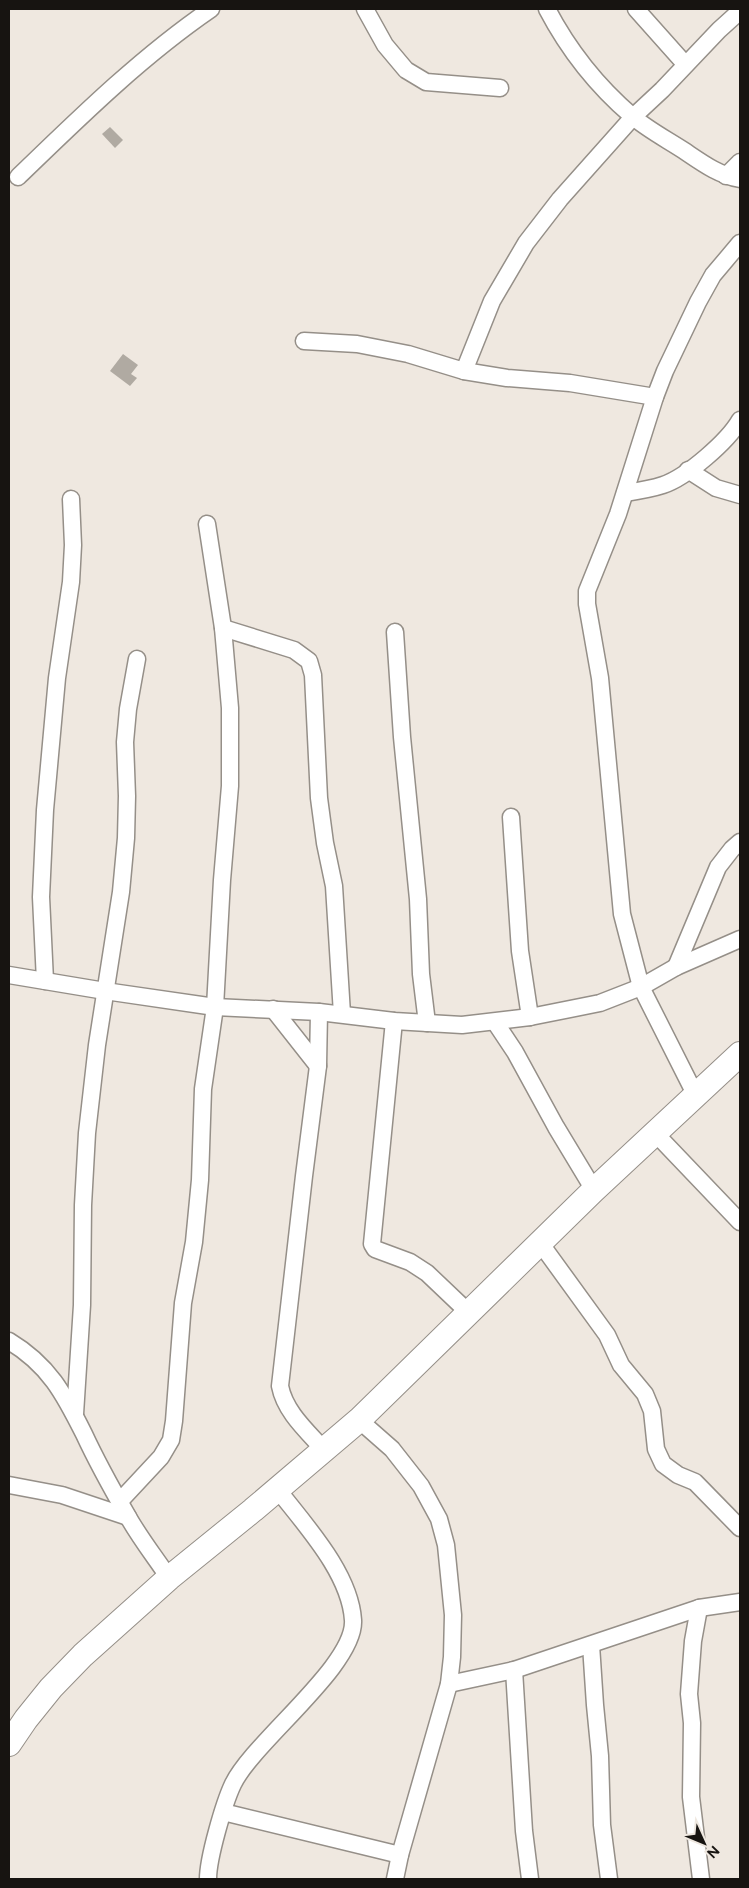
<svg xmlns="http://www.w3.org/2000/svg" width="749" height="1888" font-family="Figtree,sans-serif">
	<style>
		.building { fill: #b0aaa2 }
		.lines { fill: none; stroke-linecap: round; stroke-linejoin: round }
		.street-casing { stroke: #958f88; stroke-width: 19 }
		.secondary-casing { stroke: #958f88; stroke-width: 26 }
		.street { stroke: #fff; stroke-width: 16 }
		.secondary { stroke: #fff; stroke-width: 24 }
	</style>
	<rect width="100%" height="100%" fill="#efe8e0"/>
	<g class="building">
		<path d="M110,127L123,140L115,148L102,134Z"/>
		<path d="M123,354L138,365L131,374L137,378L130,386L110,371Z"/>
	</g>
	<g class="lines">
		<g class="street-casing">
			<g id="street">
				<path d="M365,9L385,45L406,70L426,82L500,88"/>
				<path d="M547,9C568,49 597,86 632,116C647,129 666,139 683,150C701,162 718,175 740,179"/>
				<path d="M636,9L685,64"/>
				<path d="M726,176L740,162"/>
				<path d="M18,177C79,118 141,57 211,9"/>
				<path d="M304,341L357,344L408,354L464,371L507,378L570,383L655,397"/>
				<path d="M464,371L492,301L526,243L560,199L633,117L662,90L719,30L740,11"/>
				<path d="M688,470L716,488L740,495"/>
				<path d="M625,493C638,491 651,489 663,485C687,477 728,441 740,420"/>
				<path d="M223,628L294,650L309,661L313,675L319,798L325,843L334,886L342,1014"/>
				<path d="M395,632L402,737L418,899L421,974L427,1023"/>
				<path d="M511,817L520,951L530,1017"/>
				<path d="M676,967L718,867L732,849L740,842"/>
				<path d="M9,975L105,991L215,1007L319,1012L394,1021L462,1025L530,1017L600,1003L641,987L676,967L740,939"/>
				<path d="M45,981L41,897L45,810L57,678L71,582L73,545L71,499"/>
				<path d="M273,1009L318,1066"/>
				<path d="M319,1012L318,1066L304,1176L280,1386C285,1412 307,1431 324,1450"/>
				<path d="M394,1021L372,1244L375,1249L410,1262L427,1273L468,1312"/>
				<path d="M495,1022L515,1052L556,1127L594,1190"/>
				<path d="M696,1096L641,987L622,914L600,678L587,604V591L618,514L655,397L665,371L698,302L713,275L740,243"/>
				<path d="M655,1133L740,1222"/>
				<path d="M541,1244L607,1335L621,1365L645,1394L652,1411L656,1449L663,1464L678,1475L695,1482L740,1528"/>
				<path d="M9,1341C49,1365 64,1394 84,1434C97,1462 112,1489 127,1515C139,1537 155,1557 169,1578"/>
				<path d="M75,1414L82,1305L83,1205L87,1133L97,1045L121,892L126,838L127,796L125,742L128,709L137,659"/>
				<path d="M359,1420L392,1449L421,1486L439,1519L446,1545L453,1615L452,1657L449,1684L400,1855L395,1879"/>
				<path d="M9,1485L62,1495L128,1517"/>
				<path d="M120,1501L161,1457L171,1440L174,1421L183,1303L194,1242L200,1180L203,1089L215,1007L222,880L230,786V708L223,628L207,524"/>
				<path d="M699,1608L693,1641L689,1694L692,1723L691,1797L701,1879"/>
				<path d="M591,1645L595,1705L600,1756L602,1825L609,1879"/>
				<path d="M514,1670L524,1831L530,1879"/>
				<path d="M449,1684L514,1670L699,1608L740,1602"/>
				<path d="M223,1812L400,1855"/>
				<path d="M208,1879C208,1858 224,1803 233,1784C254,1741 356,1665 353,1620C350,1573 305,1525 278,1490"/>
			</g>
		</g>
		<g class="secondary-casing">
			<path id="secondary" d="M9,1744L26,1719L51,1688L83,1655L169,1578L253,1510L359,1420L594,1190L740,1054"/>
		</g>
		<use href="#street" class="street"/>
		<use href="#secondary" class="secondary"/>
	</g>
	<rect width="749" height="1888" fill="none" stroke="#171411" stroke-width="20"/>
	<g transform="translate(704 1843) rotate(134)" stroke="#efe8e0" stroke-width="4" paint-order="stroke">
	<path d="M0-4L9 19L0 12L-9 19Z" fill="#171411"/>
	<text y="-8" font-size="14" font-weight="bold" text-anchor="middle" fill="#171411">N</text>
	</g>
</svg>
